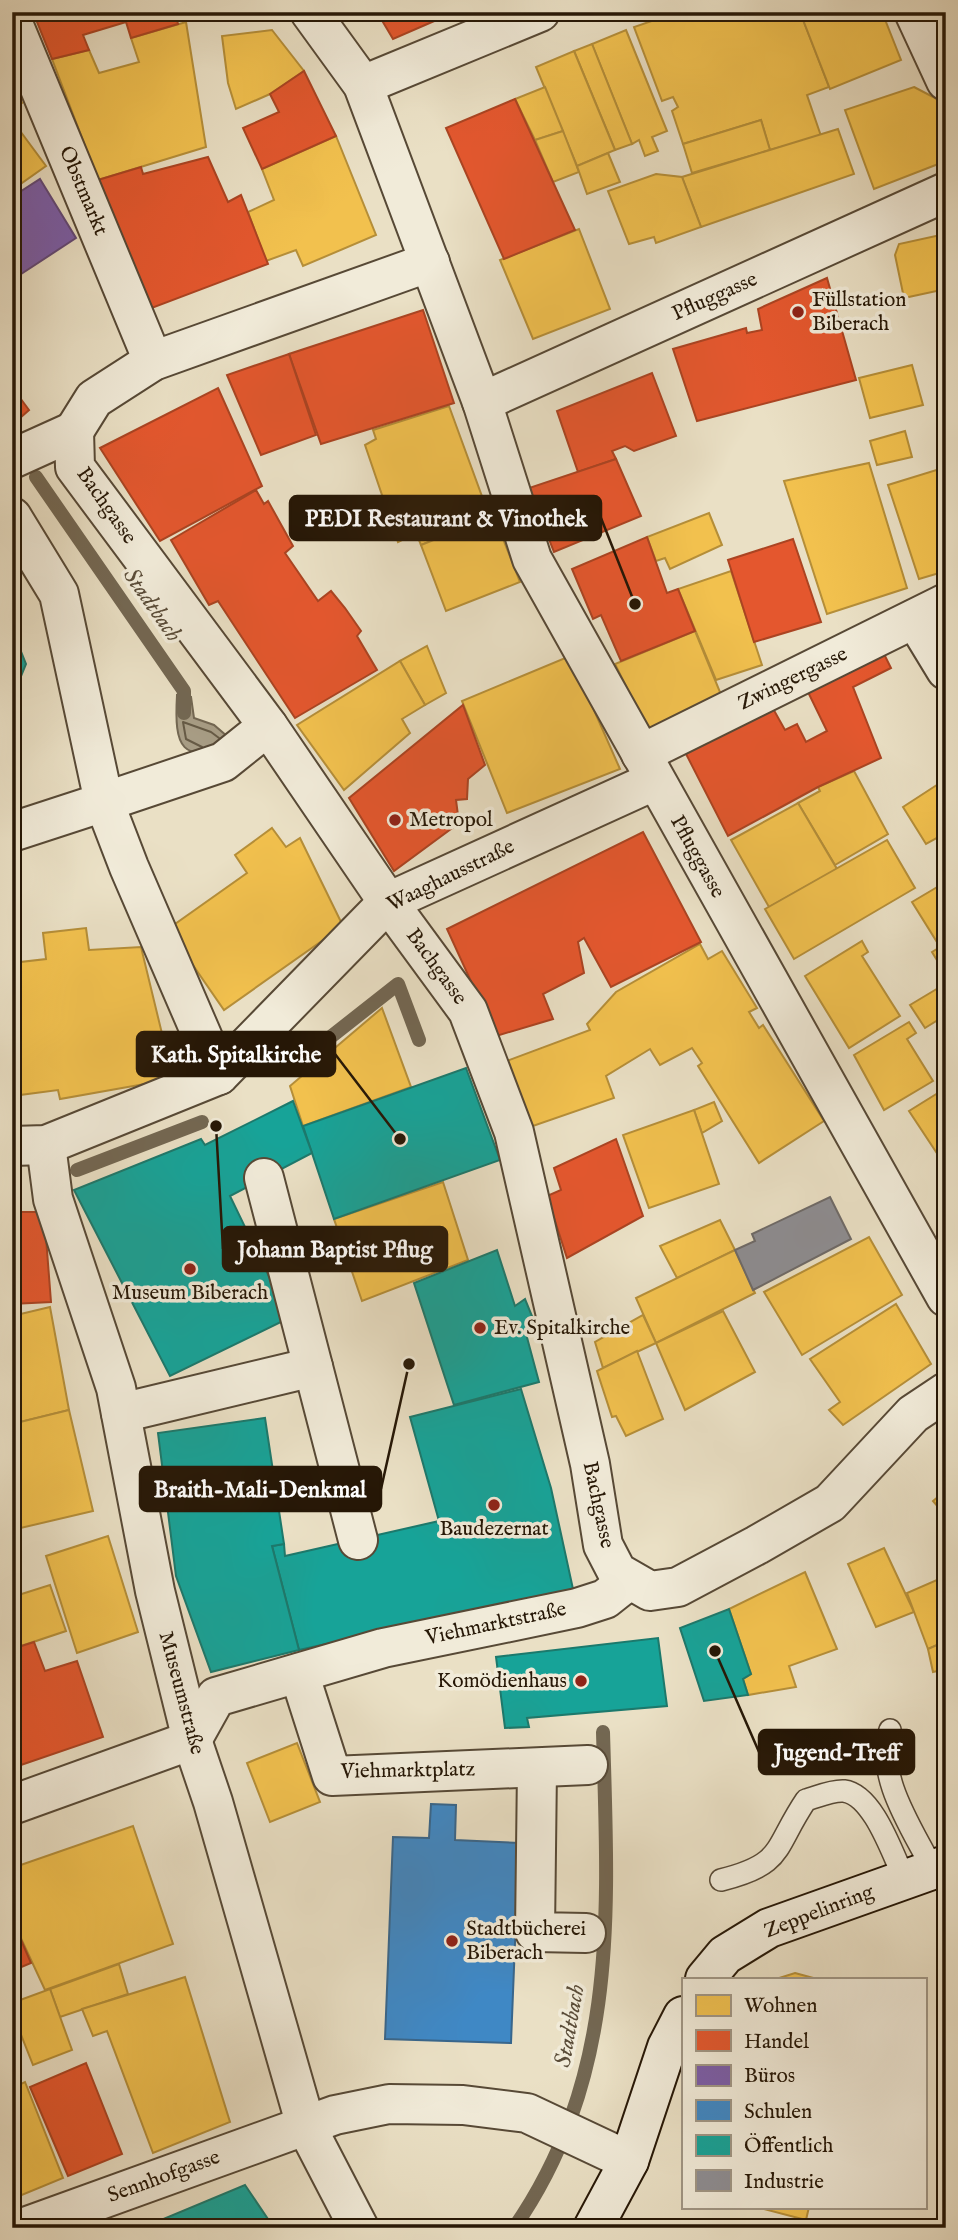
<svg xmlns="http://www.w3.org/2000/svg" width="958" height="2240" font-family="'IM FELL English',serif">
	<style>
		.water { fill: #a79c84; stroke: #736752; stroke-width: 2 }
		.homes { fill: #f2c14e; stroke: #b58e38; stroke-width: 2 }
		.shops { fill: #e4572e; stroke: #ab4422; stroke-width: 2 }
		.offices { fill: #7b5ea7; stroke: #624977; stroke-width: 2 }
		.schools { fill: #3f88c5; stroke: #38668c; stroke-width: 2 }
		.public { fill: #17a398; stroke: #1c796c; stroke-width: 2 }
		.industry { fill: #8d8d92; stroke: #6e6a68; stroke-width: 2 }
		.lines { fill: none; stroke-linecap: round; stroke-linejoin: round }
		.shore { stroke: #665a45; stroke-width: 2 }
		.stream { stroke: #736752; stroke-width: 14 }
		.lane-casing { stroke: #574936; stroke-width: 24 }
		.street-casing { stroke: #574936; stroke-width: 42 }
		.secondary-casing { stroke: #261706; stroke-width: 42 }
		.lane { stroke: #f1ebd9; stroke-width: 21 }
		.street { stroke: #f1ebd9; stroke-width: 38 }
		.secondary { stroke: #f1ebd9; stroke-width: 38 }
		.poi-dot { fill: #8f2418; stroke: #f1ebd9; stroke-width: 2.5 }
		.labels { text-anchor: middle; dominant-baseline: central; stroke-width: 7; stroke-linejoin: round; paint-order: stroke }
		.street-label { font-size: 21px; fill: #261706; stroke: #f1ebd9 }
		.poi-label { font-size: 21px; fill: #261706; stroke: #f1ebd9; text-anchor: start }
		.water-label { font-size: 23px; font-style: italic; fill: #5a4c38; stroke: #f1ebd9 }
		.leader { fill: none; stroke: #261706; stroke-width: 2.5 }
		.callout-dot { fill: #261706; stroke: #f1ebd9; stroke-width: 2.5 }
		.callout { fill: #261706; stroke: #261706; stroke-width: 2.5 }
		.callout-label { font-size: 23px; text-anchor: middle; font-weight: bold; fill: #fff }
	</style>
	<rect width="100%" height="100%" fill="#eae0c5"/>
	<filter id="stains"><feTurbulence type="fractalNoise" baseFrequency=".00286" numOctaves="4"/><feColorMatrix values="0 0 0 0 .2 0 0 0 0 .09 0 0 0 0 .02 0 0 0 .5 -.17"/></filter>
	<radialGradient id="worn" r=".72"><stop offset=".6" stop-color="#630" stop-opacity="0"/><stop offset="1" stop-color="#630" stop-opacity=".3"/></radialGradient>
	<path class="water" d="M177,695L191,697L194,718L214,725L235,743C181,765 174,748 177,695Z"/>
	<g class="homes">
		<path d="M678,12H800L829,87L807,95L821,136L770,150L761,120L683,144L672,111L678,107L673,97L662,101L634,27Z"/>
		<path d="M800,12H882L901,60L830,89Z"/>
		<path d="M186,22L206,147L98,180L52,59L89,50L99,73L139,62L131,38Z"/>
		<path d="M272,30L304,71L270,94L236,109L228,83L222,36Z"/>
		<path d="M626,30L667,131L652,137L658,151L645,156L639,140L632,144L592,44Z"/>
		<path d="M592,44L632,144L615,150L574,51Z"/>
		<path d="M574,51L615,150L577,166L536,67Z"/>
		<path d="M12,83L22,103L12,110Z"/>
		<path d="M545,87L563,131L535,140L515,99Z"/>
		<path d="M914,87L937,99L946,125V161L874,189L845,110Z"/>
		<path d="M12,120L46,166L12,190Z"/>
		<path d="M761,120L770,150L692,173L683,144Z"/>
		<path d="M838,129L854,174L701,227L682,177Z"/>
		<path d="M563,131L579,172L553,182L535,140Z"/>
		<path d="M336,136L376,235L303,266L296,250L266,261L248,212L274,200L262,169Z"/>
		<path d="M608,153L620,182L587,194L577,166Z"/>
		<path d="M656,174L682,177L701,227L656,243L654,237L629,244L608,191Z"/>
		<path d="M579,229L610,309L533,339L500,260Z"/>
		<path d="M945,234L946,289L904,298L895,255L899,244Z"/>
		<path d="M912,365L923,405L870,418L859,378Z"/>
		<path d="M449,406L487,510L481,513L483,520L421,545L416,533L398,542L365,445L376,439L373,430Z"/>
		<path d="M905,431L912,457L877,465L870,441Z"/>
		<path d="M869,463L907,588L827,614L784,481Z"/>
		<path d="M946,467V571L919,579L888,485Z"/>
		<path d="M709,513L722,545L670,569L665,558L656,561L647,537Z"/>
		<path d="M494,516L520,582L446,611L421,545Z"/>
		<path d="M731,571L762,665L716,680L678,589Z"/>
		<path d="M695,631L722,697L649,733L615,664Z"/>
		<path d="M427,646L446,693L425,705L400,661Z"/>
		<path d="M570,656L620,769L507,813L462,701Z"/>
		<path d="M400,661L425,705L402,719L410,733L344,790L297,725Z"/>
		<path d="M854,771L888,834L835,865L798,803L820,791L818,787Z"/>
		<path d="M946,779V833L926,844L903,807Z"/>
		<path d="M798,803L837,869L769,907L731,840Z"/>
		<path d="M272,828L286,847L300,838L343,926L224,1010L168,929L247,873L235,855Z"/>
		<path d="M887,840L915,888L794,959L765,909Z"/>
		<path d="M944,883L946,886V975L932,952L940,947L912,902Z"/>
		<path d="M86,928L89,950L141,947L173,1079L60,1099L58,1090L12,1096V963L46,959L43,933Z"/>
		<path d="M862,941L868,952L862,956L900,1016L849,1048L805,976Z"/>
		<path d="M700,944L708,959L722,951L757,1008L749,1012L759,1028L763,1025L824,1121L759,1163L698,1066L702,1063L692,1048L660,1065L650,1049L606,1076L614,1098L530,1127L504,1062L590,1030L587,1024L616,992Z"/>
		<path d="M940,987L946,996V1015L925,1028L910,1005Z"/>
		<path d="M382,1008L411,1087L303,1126L290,1086Z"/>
		<path d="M909,1022L916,1033L907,1039L933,1081L884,1110L854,1055Z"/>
		<path d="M946,1088V1167L909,1111Z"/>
		<path d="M714,1102L722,1121L702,1133L694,1110Z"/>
		<path d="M694,1110L719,1184L649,1208L623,1135Z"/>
		<path d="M443,1182L468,1260L362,1301L334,1219Z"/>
		<path d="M720,1220L735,1250L677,1278L660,1246Z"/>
		<path d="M869,1237L902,1295L802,1355L764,1292Z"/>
		<path d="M735,1250L755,1293L656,1343L636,1298Z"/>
		<path d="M896,1304L931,1364L843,1425L829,1410L840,1402L810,1359Z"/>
		<path d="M50,1307L69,1410L12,1424V1316Z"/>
		<path d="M723,1311L755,1372L685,1410L656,1343Z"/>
		<path d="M643,1315L656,1343L603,1368L595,1342Z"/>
		<path d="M637,1351L663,1419L626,1436L616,1416L612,1417L597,1371Z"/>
		<path d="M69,1410L93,1511L12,1530V1424Z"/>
		<path d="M946,1490V1516L933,1501Z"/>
		<path d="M108,1536L138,1632L77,1653L46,1556Z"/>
		<path d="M884,1548L914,1612L876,1627L848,1564Z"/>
		<path d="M805,1572L837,1649L789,1666L796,1687L748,1695L743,1679L751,1674L729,1609Z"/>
		<path d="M946,1576V1641L928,1649L907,1593Z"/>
		<path d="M50,1585L66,1631L12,1649V1597Z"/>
		<path d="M946,1641V1669L933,1672L928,1649Z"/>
		<path d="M297,1743L320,1802L270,1822L247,1763Z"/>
		<path d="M133,1826L173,1944L45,1990L12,1919V1868Z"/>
		<path d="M119,1964L128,1994L60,2017L50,1989Z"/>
		<path d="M795,1973L817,1979H776Z"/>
		<path d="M185,1977L230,2122L153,2153L107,2031L93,2036L82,2009Z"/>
		<path d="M50,1989L72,2050L33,2065L12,2012V2003Z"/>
		<path d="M25,2082L63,2178L12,2199V2088Z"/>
		<path d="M756,2207H809L806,2220Z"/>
	</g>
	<g class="shops">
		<path d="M33,12H175L178,24L131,38L126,22L83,35L89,50L52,59Z"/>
		<path d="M377,12H455L393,39Z"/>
		<path d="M304,71L336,136L262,169L243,128L279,112L270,94Z"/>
		<path d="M515,99L575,230L504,259L446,128Z"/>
		<path d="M208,157L228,202L241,195L268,264L149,309L98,180L141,167L143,174Z"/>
		<path d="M827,278L856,380L697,421L673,349L746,328L747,333L762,330L758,309Z"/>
		<path d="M423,310L454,403L321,444L289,354Z"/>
		<path d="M289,354L316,435L261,455L227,375Z"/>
		<path d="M652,373L676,436L634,451L625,446L612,451L616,459L578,472L557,411Z"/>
		<path d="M12,387L29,410L12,425Z"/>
		<path d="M218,388L262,486L160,541L100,448Z"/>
		<path d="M616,459L641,516L554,552L529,488Z"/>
		<path d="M256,490L264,504L268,501L293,546L285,553L318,601L331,591L345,608L361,631L357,636L377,670L295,718L218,601L209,605L171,540Z"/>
		<path d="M647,537L667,593L678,589L695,631L621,661L601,615L593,619L572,569Z"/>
		<path d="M793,539L821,622L754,642L728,560Z"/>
		<path d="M882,650L891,668L853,687L881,758L818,787L728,836L683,748L771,705L785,730L797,724L806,742L827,731L806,688Z"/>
		<path d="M463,705L485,765L468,779L467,799L456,800L459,823L394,871L349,798Z"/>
		<path d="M643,832L701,942L611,987L584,938L578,942L584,973L543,994L553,1019L496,1036L447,929Z"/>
		<path d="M616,1139L643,1216L567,1258L547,1196L561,1190L554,1168Z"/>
		<path d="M12,1212H44L51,1302L12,1304Z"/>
		<path d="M34,1642L45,1671L77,1661L103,1737L12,1768V1649Z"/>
		<path d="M12,1919L31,1963L12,1971Z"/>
		<path d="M86,2063L122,2154L68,2176L30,2087Z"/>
	</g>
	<path class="offices" d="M40,179L76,238L12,280V197Z"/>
	<path class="schools" d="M431,1804L456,1805L455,1840L519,1843L511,2043L385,2039L393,1837L429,1838Z"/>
	<g class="public">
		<path d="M12,629L26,664L12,698Z"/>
		<path d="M466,1068L500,1160L334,1219L303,1126Z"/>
		<path d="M293,1101L312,1153L230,1196L289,1318L170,1376L74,1190L201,1139L205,1145Z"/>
		<path d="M497,1250L515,1306L525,1299L536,1326L525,1330L539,1382L454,1405L414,1283Z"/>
		<path d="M521,1389L551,1488L573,1589L299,1650L272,1546L284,1544L285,1556L439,1521L410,1417Z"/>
		<path d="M265,1418L284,1544L272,1546L299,1650L211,1672L176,1576L158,1433Z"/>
		<path d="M729,1609L751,1674L743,1679L748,1695L704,1701L680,1628Z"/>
		<path d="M658,1638L667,1706L527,1718L529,1727L505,1728L496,1657Z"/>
		<path d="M245,2185L274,2228H143L144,2227Z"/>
	</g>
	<path class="industry" d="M830,1197L851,1239L753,1290L735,1250L755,1241L752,1234Z"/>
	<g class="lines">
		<path class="shore" d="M202,747L186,739L183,722L211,732L219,738"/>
		<g class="stream">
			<path d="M36,477L184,691V713"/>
			<path d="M290,1069L398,984L419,1040"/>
			<path d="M77,1170L202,1122"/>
			<path d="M514,2228C620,2075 608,1908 603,1732"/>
		</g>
		<g class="lane-casing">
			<g id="lane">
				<path d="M890,1730C875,1776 912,1828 932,1868"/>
				<path d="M721,1880C785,1864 773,1849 806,1800C817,1797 832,1790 844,1791C874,1795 893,1856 905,1880"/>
			</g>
		</g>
		<g class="street-casing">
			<g id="street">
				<path d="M310,12L363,85L482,402L532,559L946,1297"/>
				<path d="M914,12L946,81"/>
				<path d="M12,21L153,361"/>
				<path d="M363,85L540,12"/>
				<path d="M482,402L946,192"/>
				<path d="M74,431L75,467L268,726L388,902L468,1011L514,1132L590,1464L603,1545L617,1572L650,1591L678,1587L757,1545L830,1503L913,1414L946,1392"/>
				<path d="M74,431L94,399L153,361L430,262"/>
				<path d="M12,459L74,431"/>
				<path d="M12,517L59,594L104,802L12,832"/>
				<path d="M915,619L946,670"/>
				<path d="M641,754L946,603"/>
				<path d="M219,1075L129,867L104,802L223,762L268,726"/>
				<path d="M46,1145L53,1199L116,1388L155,1591L192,1740L213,1802L306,2126L359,2228"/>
				<path d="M12,1146L46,1145L219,1075L388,902L654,781"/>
				<path d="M264,1178L358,1540"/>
				<path d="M121,1413L313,1367"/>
				<path d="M299,1673L332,1776L588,1765"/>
				<path d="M537,1768L535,1932L586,1933"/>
				<path d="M12,1805L192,1740L216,1697L383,1648L577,1608L605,1599L629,1580"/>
				<path d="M22,2228L335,2115L389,2104L463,2105L527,2113L629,2161"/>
			</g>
		</g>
		<g class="secondary-casing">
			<g id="secondary">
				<path d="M705,1979L725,1955L769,1928L946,1865"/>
				<path d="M593,2228L629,2161L667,2047L683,2016"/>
			</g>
		</g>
		<use href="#lane" class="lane"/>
		<use href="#street" class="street"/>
		<use href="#secondary" class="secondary"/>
	</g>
	<g class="poi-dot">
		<circle cx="798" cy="312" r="7"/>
		<circle cx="395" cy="820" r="7"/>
		<circle cx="190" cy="1269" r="7"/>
		<circle cx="480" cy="1328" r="7"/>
		<circle cx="494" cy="1505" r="7"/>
		<circle cx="581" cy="1681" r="7"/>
		<circle cx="452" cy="1941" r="7"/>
	</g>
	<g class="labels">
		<g class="street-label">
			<text transform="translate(83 191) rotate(67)">Obstmarkt</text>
			<text transform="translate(715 297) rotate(-24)">Pfluggasse</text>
			<text transform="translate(106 506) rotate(55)">Bachgasse</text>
			<text transform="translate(793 679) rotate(-26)">Zwingergasse</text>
			<text transform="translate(697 857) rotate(61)">Pfluggasse</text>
			<text transform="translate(451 876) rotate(-26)">Waaghausstraße</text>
			<text transform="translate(436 967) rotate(54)">Bachgasse</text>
			<text transform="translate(598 1505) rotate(78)">Bachgasse</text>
			<text transform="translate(496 1624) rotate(-12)">Viehmarktstraße</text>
			<text transform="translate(181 1693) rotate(75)">Museumstraße</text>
			<text transform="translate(408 1771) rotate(-1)">Viehmarktplatz</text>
			<text transform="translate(819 1912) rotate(-21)">Zeppelinring</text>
			<text transform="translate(164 2177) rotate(-20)">Sennhofgasse</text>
		</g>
		<g class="poi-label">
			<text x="812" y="300">Füllstation<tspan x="812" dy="24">Biberach</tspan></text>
			<text x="409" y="820">Metropol</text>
			<text x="190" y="1293" text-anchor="middle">Museum Biberach</text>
			<text x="494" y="1328">Ev. Spitalkirche</text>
			<text x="494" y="1529" text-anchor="middle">Baudezernat</text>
			<text x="567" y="1681" text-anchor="end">Komödienhaus</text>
			<text x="466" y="1929">Stadtbücherei<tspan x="466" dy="24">Biberach</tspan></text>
		</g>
		<g class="water-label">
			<text transform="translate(152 605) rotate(55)">Stadtbach</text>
			<text transform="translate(570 2026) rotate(-80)">Stadtbach</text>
		</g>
	</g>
	<path class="leader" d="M635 604L601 518M400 1139L335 1054M216 1126L223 1249M409 1364L381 1489M715 1651L759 1752"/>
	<g class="callout-dot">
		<circle cx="635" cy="604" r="7"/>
		<circle cx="400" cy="1139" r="7"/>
		<circle cx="216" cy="1126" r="7"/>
		<circle cx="409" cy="1364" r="7"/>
		<circle cx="715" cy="1651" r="7"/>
	</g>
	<g class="callout">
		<rect x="290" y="496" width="311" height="44" rx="7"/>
		<rect x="137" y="1032" width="198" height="44" rx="7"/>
		<rect x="223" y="1227" width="224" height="44" rx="7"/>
		<rect x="140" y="1467" width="241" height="44" rx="7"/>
		<rect x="759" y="1730" width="155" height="44" rx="7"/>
	</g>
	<g class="callout-label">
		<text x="446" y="526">PEDI Restaurant &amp; Vinothek</text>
		<text x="236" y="1062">Kath. Spitalkirche</text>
		<text x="335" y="1257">Johann Baptist Pflug</text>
		<text x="260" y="1497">Braith-Mali-Denkmal</text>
		<text x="837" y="1760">Jugend-Treff</text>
	</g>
	<rect width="958" height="2240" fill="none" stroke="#eae0c5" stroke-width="42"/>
	<rect x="14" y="14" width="930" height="2212" fill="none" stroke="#261706" stroke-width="3.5"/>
	<rect x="21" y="21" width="916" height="2198" fill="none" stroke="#261706" stroke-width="2"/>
	<rect x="682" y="1978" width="245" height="231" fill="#f1ebd9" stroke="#a09685" stroke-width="2"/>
	<rect x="696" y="1995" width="35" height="21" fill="#f2c14e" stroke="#a09685" stroke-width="2"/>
	<text x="744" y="2012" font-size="21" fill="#261706">Wohnen</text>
	<rect x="696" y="2030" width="35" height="21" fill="#e4572e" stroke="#a09685" stroke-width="2"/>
	<text x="744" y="2048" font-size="21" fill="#261706">Handel</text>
	<rect x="696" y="2065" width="35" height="21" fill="#7b5ea7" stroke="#a09685" stroke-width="2"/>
	<text x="744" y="2082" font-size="21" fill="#261706">Büros</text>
	<rect x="696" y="2100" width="35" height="21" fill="#3f88c5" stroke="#a09685" stroke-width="2"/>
	<text x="744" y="2118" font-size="21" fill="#261706">Schulen</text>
	<rect x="696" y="2135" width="35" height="21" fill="#17a398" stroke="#a09685" stroke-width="2"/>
	<text x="744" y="2152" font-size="21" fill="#261706">Öffentlich</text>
	<rect x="696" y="2170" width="35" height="21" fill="#8d8d92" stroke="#a09685" stroke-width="2"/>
	<text x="744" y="2188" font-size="21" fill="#261706">Industrie</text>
	<rect width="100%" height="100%" filter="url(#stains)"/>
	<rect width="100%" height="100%" fill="url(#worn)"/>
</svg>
